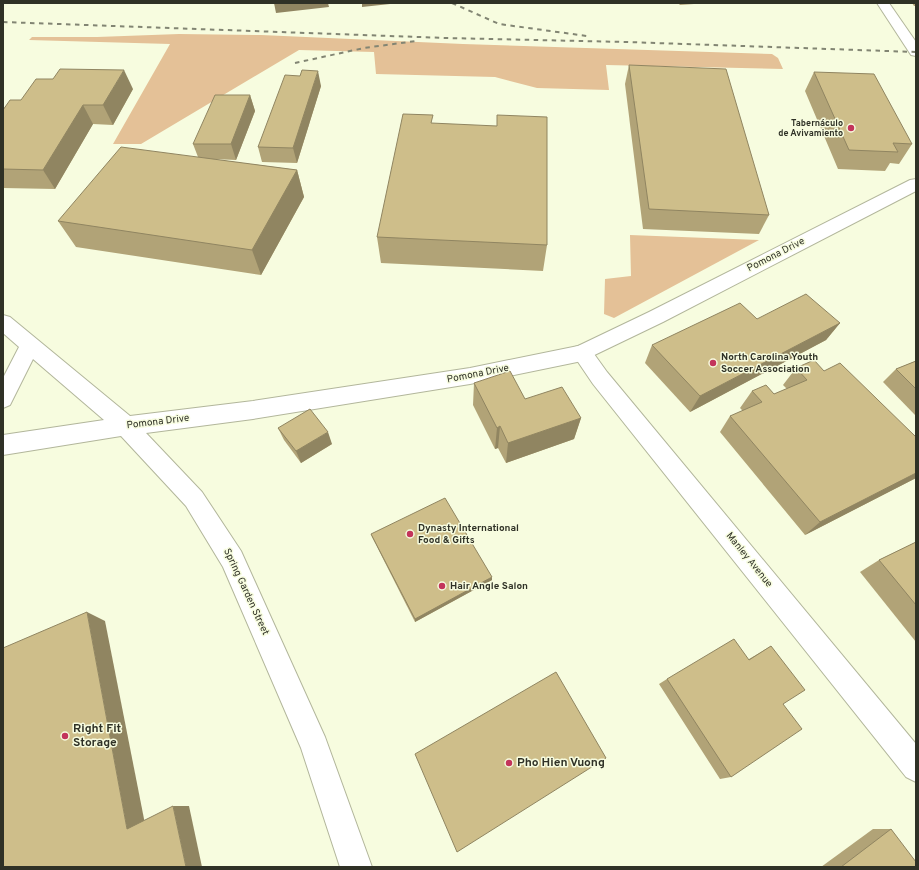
<svg xmlns="http://www.w3.org/2000/svg" width="919" height="870" font-family="Overpass,sans-serif">
	<style>
		.green { fill: #e4c197 }
		.lines { fill: none; stroke-linecap: round; stroke-linejoin: round }
		.street-casing { stroke: #b2b69b; stroke-width: 2 }
		.secondary-casing { stroke: #b2b69b; stroke-width: 2 }
		.street { fill: #fff; fill-rule: evenodd }
		.secondary { fill: #fff; fill-rule: evenodd }
		.rail { stroke: #828573; stroke-width: 2; stroke-dasharray: 4.5 4.5; stroke-linecap: butt }
		.wall { fill: #b1a377 }
		.shaded-wall { fill: #908561 }
		.building { fill: #cebe8a; stroke: #908561 }
		.poi-dot { fill: #c3345b; stroke: #f7fcdf; stroke-width: 1.5 }
		.labels { text-anchor: middle; dominant-baseline: central; stroke-width: 3; stroke-linejoin: round; paint-order: stroke }
		.far-poi-label { font-size: 9px; font-weight: bold; fill: #2f3126; stroke: #f7fcdf; text-anchor: end }
		.street-label { font-size: 10px; fill: #2f3126; stroke: #f7fcdf }
		.poi-label { font-size: 10px; font-weight: bold; fill: #2f3126; stroke: #f7fcdf; text-anchor: start }
		.near-poi-label { font-size: 12px; font-weight: bold; fill: #2f3126; stroke: #f7fcdf; text-anchor: start }
	</style>
	<rect width="100%" height="100%" fill="#f7fcdf"/>
	<g class="green">
		<path d="M179,34L261,35L463,44L772,54L778,58L783,69L606,65L609,90L537,88L495,77L376,74L374,52L299,50L141,144H113L170,44L29,40L32,37H97Z"/>
		<path d="M630,235L759,240L614,318L604,314L605,279L631,276Z"/>
	</g>
	<g class="lines">
		<g class="street-casing">
			<path id="street" d="M582,345L589,347L607,372L916,744V782L906,777L593,384L572,353L575,347Z"/>
		</g>
		<g class="secondary-casing">
			<g id="secondary">
				<path d="M877,3H889L916,42V56L911,55Z"/>
				<path d="M916,179V191L663,322L582,361L470,384L253,419L146,433L202,492L241,551L325,737L372,867H340L301,748L223,567L186,506L121,436L3,455V435L104,420L33,359L10,405L3,408V378L19,347L3,333V315L10,317L130,416L253,401L470,368L578,346L649,312L910,180Z"/>
			</g>
		</g>
		<use href="#street" class="street"/>
		<use href="#secondary" class="secondary"/>
		<g class="rail">
			<path d="M452,3L499,24L587,36"/>
			<path d="M3,22L446,38L627,42L916,52"/>
			<path d="M295,63L364,48L416,41"/>
		</g>
	</g>
	<g class="wall">
		<path d="M678,3H708L680,5Z"/>
		<path d="M912,3H916V6H914Z"/>
		<path d="M629,65L769,215L759,234L643,229L625,84Z"/>
		<path d="M814,72L912,144L899,164L890,163L885,171L838,169L805,91Z"/>
		<path d="M300,76L321,86L297,163L262,162L258,147Z"/>
		<path d="M133,89L113,125L93,124L55,189L3,188V110L21,100Z"/>
		<path d="M250,95L255,111L236,160L213,159L297,170L304,197L261,275L76,247L58,221L198,157L193,144Z"/>
		<path d="M433,123L547,245L543,271L381,263L377,237Z"/>
		<path d="M757,319L840,323L826,340L690,412L645,363L652,345Z"/>
		<path d="M916,361V416L883,382L896,369Z"/>
		<path d="M796,368L824,371L916,437V478L805,535L720,432L730,416L743,411L740,408L752,391L774,394L787,389L783,385Z"/>
		<path d="M474,383L581,418L574,439L506,463L498,448L495,449L473,405Z"/>
		<path d="M278,428L332,444L301,463L284,440Z"/>
		<path d="M371,534L492,580L415,622L372,537Z"/>
		<path d="M916,542V642L860,572L879,560Z"/>
		<path d="M771,646L783,704L731,777L720,779L659,684L667,679L749,659Z"/>
		<path d="M873,829H891L916,867H821Z"/>
	</g>
	<g class="shaded-wall">
		<path d="M274,3H328L329,7L276,13Z"/>
		<path d="M362,3H389L390,4L362,7Z"/>
		<path d="M124,70L133,89L113,125L103,105Z"/>
		<path d="M318,71L321,86L297,163L293,148Z"/>
		<path d="M250,95L255,111L236,160L231,144Z"/>
		<path d="M83,105L93,124L55,189L43,170Z"/>
		<path d="M297,170L304,197L261,275L252,250Z"/>
		<path d="M840,323L826,340L690,412L700,396Z"/>
		<path d="M581,418L574,439L506,463L508,443Z"/>
		<path d="M500,426L498,448L495,449L497,428Z"/>
		<path d="M328,432L332,444L301,463L296,451Z"/>
		<path d="M916,473V478L805,535L820,522Z"/>
		<path d="M492,577V580L415,622V619Z"/>
		<path d="M87,612L105,621L146,829H127Z"/>
		<path d="M173,806H189L202,867H186Z"/>
	</g>
	<g class="building">
		<path d="M629,65L726,69L769,215L649,209Z"/>
		<path d="M60,69L124,70L103,105H83L43,170L3,169V110L10,100H21L36,79H53Z"/>
		<path d="M302,70L318,71L293,148L258,147L285,75L300,76Z"/>
		<path d="M814,72L874,74L912,144L893,143L898,152L849,150Z"/>
		<path d="M215,95H250L231,144H193Z"/>
		<path d="M403,114L433,115L431,123L497,126V115L547,117V245L377,237Z"/>
		<path d="M121,147L297,170L252,250L58,221Z"/>
		<path d="M806,294L840,323L700,396L652,345L740,303L757,319Z"/>
		<path d="M814,360L824,371L840,363L916,437V473L820,522L730,416L762,402L752,391L766,385L774,394L807,380L796,368Z"/>
		<path d="M916,361V389L896,369Z"/>
		<path d="M510,371L525,399L562,387L581,418L508,443L500,426L497,428L474,383Z"/>
		<path d="M310,409L328,432L296,451L278,428Z"/>
		<path d="M445,498L492,577L415,619L371,534Z"/>
		<path d="M916,542V605L879,560Z"/>
		<path d="M87,612L127,829L173,806L186,867H3V648Z"/>
		<path d="M734,639L749,660L771,646L805,690L783,704L802,729L731,777L667,679Z"/>
		<path d="M556,672L606,758L457,852L415,754Z"/>
		<path d="M891,829L916,862V867H841Z"/>
	</g>
	<g class="poi-dot">
		<circle cx="851" cy="128" r="4"/>
		<circle cx="713" cy="363" r="4"/>
		<circle cx="410" cy="534" r="4"/>
		<circle cx="442" cy="586" r="4"/>
		<circle cx="65" cy="736" r="4"/>
		<circle cx="509" cy="763" r="4"/>
	</g>
	<g class="labels">
		<g class="far-poi-label">
			<text x="843" y="123">Tabernáculo<tspan x="843" dy="10">de Avivamiento</tspan></text>
		</g>
		<g class="street-label">
			<text transform="translate(776 255) rotate(-27)">Pomona Drive</text>
			<text transform="translate(478 374) rotate(-11)">Pomona Drive</text>
			<text transform="translate(158 422) rotate(-7)">Pomona Drive</text>
			<text transform="translate(749 560) rotate(51)">Manley Avenue</text>
			<text transform="translate(246 592) rotate(65)">Spring Garden Street</text>
		</g>
		<g class="poi-label">
			<text x="721" y="357">North Carolina Youth<tspan x="721" dy="12">Soccer Association</tspan></text>
			<text x="418" y="528">Dynasty International<tspan x="418" dy="12">Food &amp; Gifts</tspan></text>
			<text x="450" y="586">Hair Angle Salon</text>
		</g>
		<g class="near-poi-label">
			<text x="73" y="729">Right Fit<tspan x="73" dy="14">Storage</tspan></text>
			<text x="517" y="763">Pho Hien Vuong</text>
		</g>
	</g>
	<rect width="919" height="870" fill="none" stroke="#2f3126" stroke-width="8"/>
</svg>
